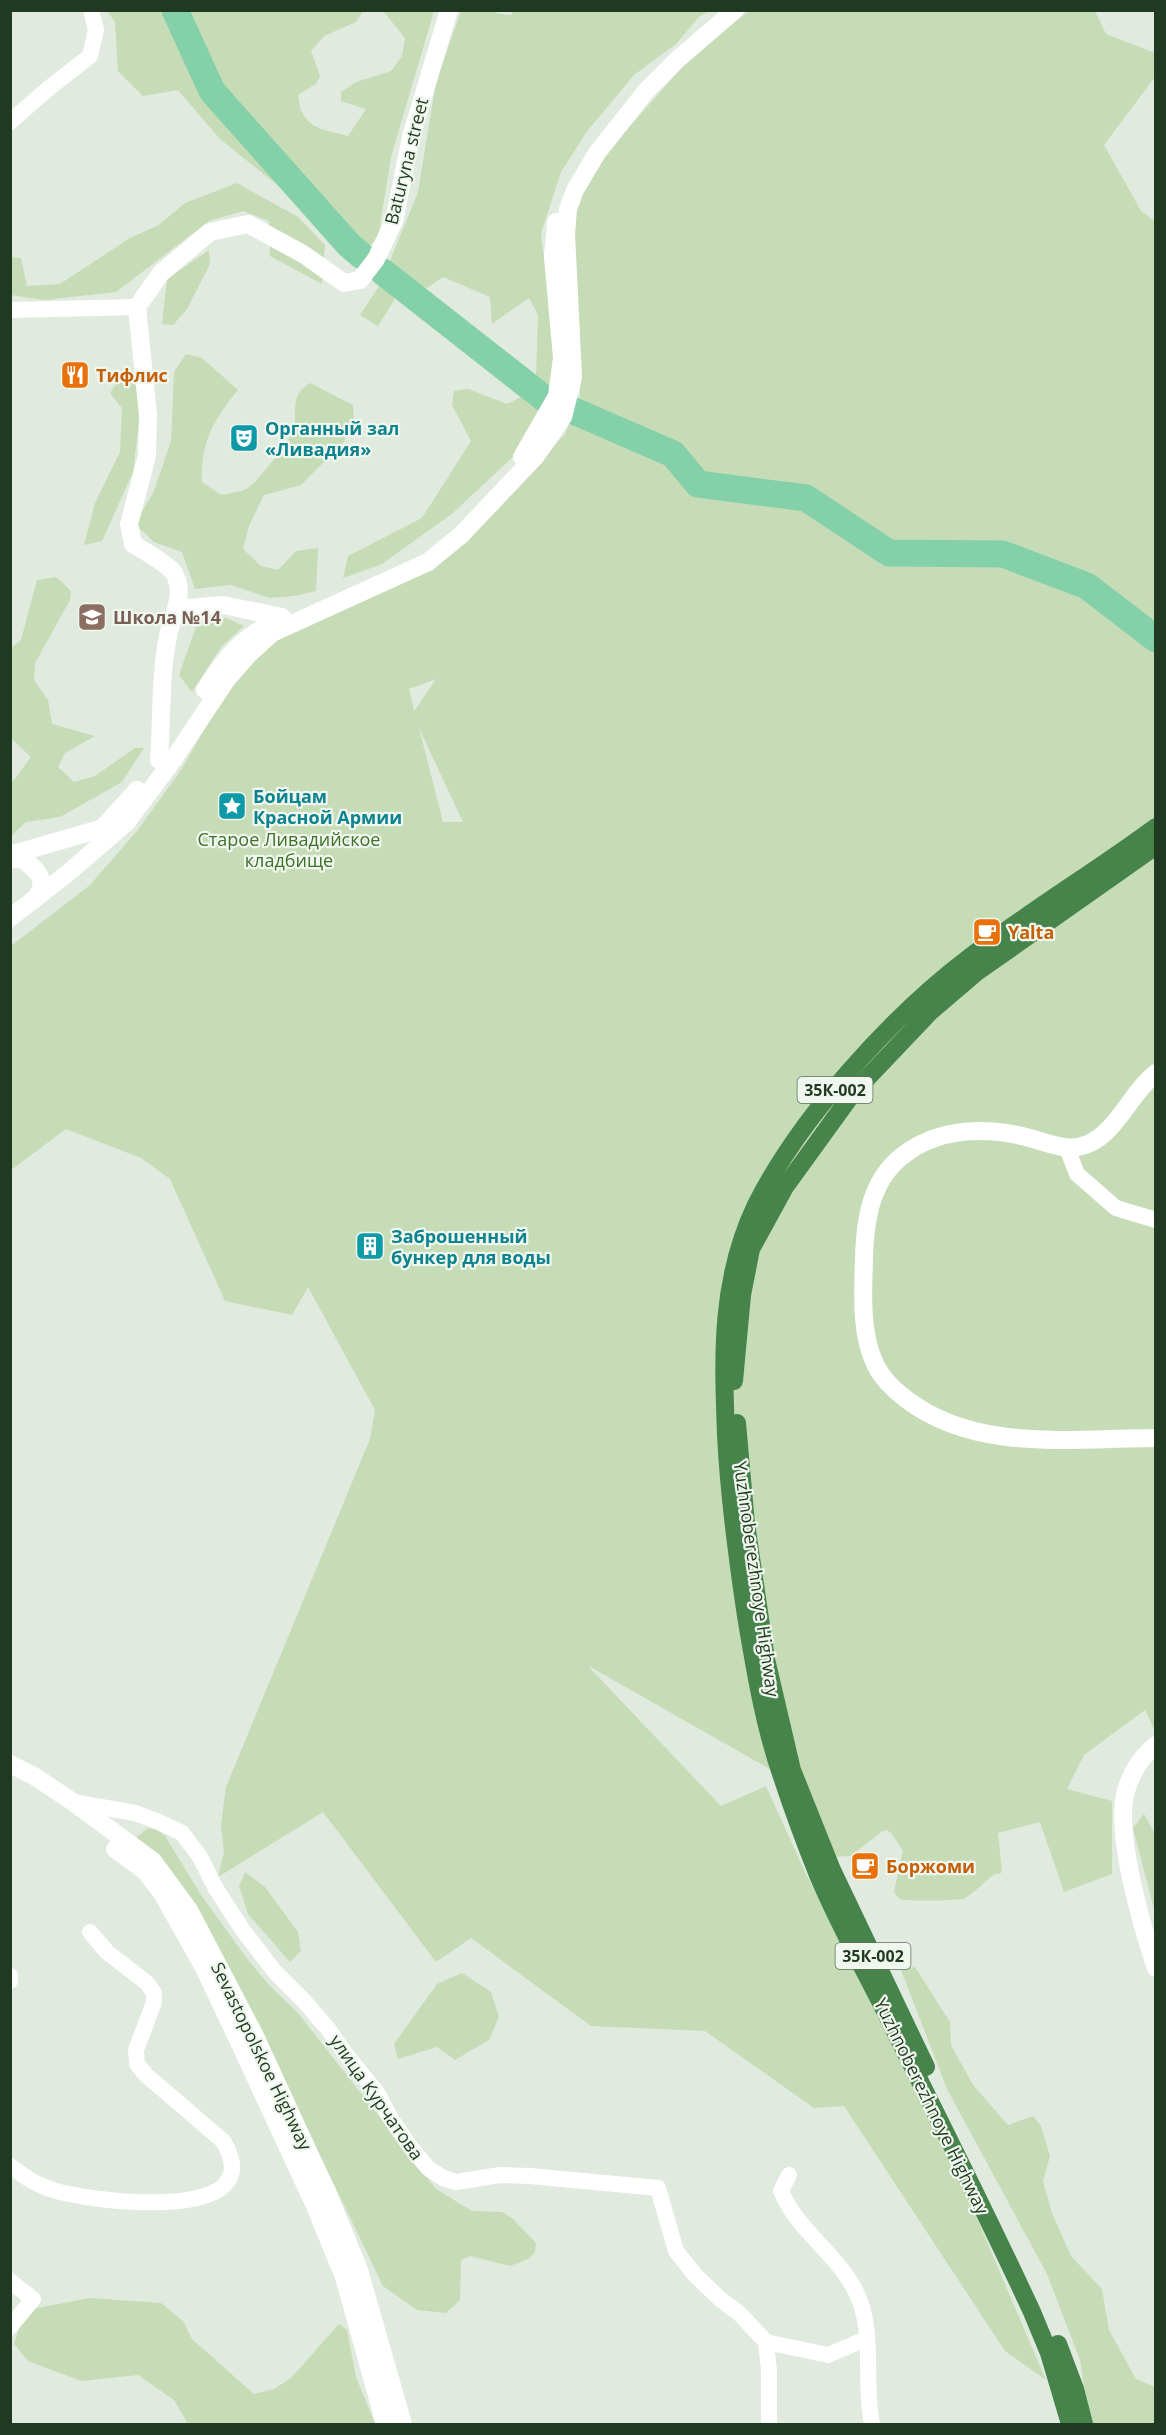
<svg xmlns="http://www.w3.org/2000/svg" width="1166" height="2435" font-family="'Open Sans',sans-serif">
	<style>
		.green { fill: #c6dcb6; fill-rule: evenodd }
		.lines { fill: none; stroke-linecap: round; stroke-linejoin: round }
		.river { stroke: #84d1a9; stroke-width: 27 }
		.minor { stroke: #fff; stroke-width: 16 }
		.tertiary { stroke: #fff; stroke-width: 18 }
		.secondary { stroke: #fff; stroke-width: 18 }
		.trunk { stroke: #46844b; stroke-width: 18 }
		.labels { text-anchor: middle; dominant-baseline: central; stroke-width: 4.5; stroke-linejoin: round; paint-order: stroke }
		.shield { fill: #f0f7ee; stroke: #5e735e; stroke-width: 1.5 }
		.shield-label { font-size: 16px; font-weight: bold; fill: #1f3a21 }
		.street-label { font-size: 18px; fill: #1f3a21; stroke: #f0f7ee }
		.food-label { font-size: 18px; font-weight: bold; fill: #c56008; stroke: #f0f7ee; text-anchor: start }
		.culture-label { font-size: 18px; font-weight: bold; fill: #0d838f; stroke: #f0f7ee; text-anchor: start }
		.education-label { font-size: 18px; font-weight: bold; fill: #785e54; stroke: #f0f7ee; text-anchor: start }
		.park-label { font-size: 18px; fill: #3e7129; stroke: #f0f7ee }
	</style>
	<rect width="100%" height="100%" fill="#e0eade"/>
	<g class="green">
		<path d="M515,10L709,11L699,17L676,44L634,75L588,130L561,172L541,233L557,368L548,414L519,451L453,513L382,564L343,578L348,556L422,518L471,441L452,405L454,391L468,389L507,404L527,394L536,374L538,315L529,298L492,324L490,297L443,277L427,288L406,281L378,326L360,315L381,283L418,192L436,82L461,11H494L495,13L511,15Z"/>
		<path d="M107,11H363L356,22L324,36L311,51L320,76L316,84L298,95C301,128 320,129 348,136L366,109L341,101V92L356,82L391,71L402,56L405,38L383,11H434L391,157L378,238L370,245L354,240L281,188L220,139L178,90L143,96L118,71L115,22Z"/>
		<path d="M751,11H1095L1106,34L1155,53V77L1104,145L1141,211L1156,222L1155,1731L1145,1710L1084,1755L1067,1789L1112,1801V1874L1064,1892L1040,1822L998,1833L1002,1871L1000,1874H995C985,1881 975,1892 965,1898C961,1901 910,1901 904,1900C898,1899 896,1896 894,1891L903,1851L892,1834L887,1830L883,1831L850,1856L832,1857L810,1792L587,1665L721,1806L766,1786L805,1872L952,2160L1046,2380L1005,2351L844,2106L814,2108L705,2031L591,2026L471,1938L436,1962L323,1812L218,1877L224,1852L221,1825L226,1787L370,1439L375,1410L308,1287L292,1315L225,1301L170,1179L141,1158L66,1129L11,1170V946L90,885L137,831L181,770L227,690L263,649L306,623L433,570L478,528L565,434L580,395V341L572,219L595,166L714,31ZM436,679L415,710H414L409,689ZM419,728L463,822H443Z"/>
		<path d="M237,183L298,217L325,245L322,284L270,256L269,221L243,211L209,221L116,292L44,300L11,295L10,257L21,258L27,286L60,284L130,238L159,225L185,203Z"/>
		<path d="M209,250L210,264L187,309L173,325L162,324L167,279Z"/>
		<path d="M186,354L202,358L238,390C214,419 200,443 202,482L221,495C229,493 242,492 248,488C258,481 292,439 294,428C298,408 289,396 310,383L353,405L354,422L343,443L301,485L264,495L249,526L243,549L261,566L278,570L296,551L318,548L316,591L294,596L270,598L231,585L195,589L182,552L154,542L135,524L154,491L171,441L174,372Z"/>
		<path d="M122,375L132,378L142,399L133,472L102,541L84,545L95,503L120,452L122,408L110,393Z"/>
		<path d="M56,577L71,591L70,600L35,663L34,680L48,700L52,724L95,736L65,753L58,767L74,782L95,776L135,748H144L122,782L60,817L26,822L11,836V782L15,779L31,757L11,738V648L21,640L37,580Z"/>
		<path d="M226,618L244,626L221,647L192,692L179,675L196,627Z"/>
		<path d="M1144,1814L1155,1834V1913L1133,1828Z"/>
		<path d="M148,1828L157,1830L165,1836L201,1895L248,1960L269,1985L298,2013L436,2189L472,2211L502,2212L512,2218L536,2243L535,2252L528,2259L510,2266L470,2256L461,2260L460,2300L446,2313L417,2310L383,2286L254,2018L137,1837Z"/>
		<path d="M245,1872L265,1887L298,1932L301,1951L290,1962L248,1914L239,1886Z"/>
		<path d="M915,1967L950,2022L951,2045L973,2085L1008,2125L1033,2116L1041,2126L1050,2156L1043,2181L1052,2213L1071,2256L1102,2289L1109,2330L1136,2379L1155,2387V2424H1092L1086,2402L1080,2360L1047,2274L947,2089L901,1970Z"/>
		<path d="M462,1973L491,1992L499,2017L489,2040L455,2060L437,2047L398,2059L394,2044L437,1984Z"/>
		<path d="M90,2298L161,2303L183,2321L192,2339L254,2394L274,2389L291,2378L339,2324L347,2330L356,2377L375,2424H188L174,2400L138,2375L81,2381L28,2361L14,2344L20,2325L32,2309Z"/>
	</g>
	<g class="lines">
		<g class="river">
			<path d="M175,10L212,91L349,245L362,256"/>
			<path d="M383,272L545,399"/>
			<path d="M574,411L673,454L698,484L806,498L889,553L1003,554L1087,586L1156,639"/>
		</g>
		<g class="minor">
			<path d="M10,122L49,88L90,56L96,30L91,10"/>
			<path d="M10,310L137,307"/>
			<path d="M1067,1148L1077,1174L1116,1208L1156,1220"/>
			<path d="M73,1802L135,1813L159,1822L182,1833L200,1857L215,1887L242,1929L275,1972L304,2001L329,2030L344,2052L378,2094L391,2119L409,2145L428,2168L443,2178L456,2182L500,2175L530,2176L658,2188L676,2251L695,2275L720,2299L740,2314L766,2342L769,2371V2424"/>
			<path d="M10,1976V1981"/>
			<path d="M10,2166C23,2175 34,2184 50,2189C87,2202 275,2226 223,2141L146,2075L137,2064L136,2050L154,2002V1993L147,1983L107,1952L90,1932"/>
			<path d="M789,2175L781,2191C797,2230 836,2253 855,2290C876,2329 863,2380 872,2424"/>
			<path d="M10,2281L33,2299L10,2327"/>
			<path d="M766,2342L828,2355L866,2339"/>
		</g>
		<g class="tertiary">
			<path d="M177,609L223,605L282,617L288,625"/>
			<path d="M159,760C162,720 160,675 168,636C172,615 186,595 174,573C169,565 143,550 133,544L129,524L147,456L148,415L137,307L161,273L210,232L248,224L303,254L344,283L360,280L376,259L394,221L411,137L449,10"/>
			<path d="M1156,1073C1130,1093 1118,1131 1088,1144C1067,1153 1046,1142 1026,1137C987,1127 943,1128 909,1151C871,1176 865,1218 864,1259C863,1293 860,1334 876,1366C883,1380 894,1390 906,1399C976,1453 1073,1438 1156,1438"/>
			<path d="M1156,1745C1141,1757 1131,1773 1126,1791C1114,1831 1142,1927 1156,1968"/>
		</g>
		<g class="secondary">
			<path d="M522,457L557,396L562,358L553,257L556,222"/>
			<path d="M205,690C226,657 240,639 276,621"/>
			<path d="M97,834L137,790"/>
			<path d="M10,855L107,827"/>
			<path d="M10,860L21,858C37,870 50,880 35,899"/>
			<path d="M10,918L68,873L127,822L173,760L227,679L249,654L272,633L428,562L461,535L536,456L563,417L573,377L566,234L568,209L575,190L597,153L646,91L678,59L735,10"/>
			<path d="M10,1764L34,1776L73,1802L153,1861L189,1910L255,2036L330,2199L359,2270L403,2424"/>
			<path d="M115,1849L145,1871L162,1893L203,1966L240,2044L315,2206L344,2277L385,2424"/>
		</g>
		<g class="trunk">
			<path d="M734,1381L742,1295L751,1249L785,1187L853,1093L930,1012L977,972L1156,846"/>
			<path d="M737,1423L746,1524L766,1659L792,1770L832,1870L926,2067"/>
			<path d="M1058,2344L1075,2389L1084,2424"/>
			<path d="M1070,2424L1049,2353L1032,2312C986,2212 936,2114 887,2015C864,1969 838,1923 818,1875C805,1843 793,1810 782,1777C764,1725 755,1670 746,1616C737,1556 729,1496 726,1435C723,1355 720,1280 756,1205C800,1117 892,1016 970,957C1030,911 1095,872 1156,827"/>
		</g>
	</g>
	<defs>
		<g id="restaurant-square" transform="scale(1.5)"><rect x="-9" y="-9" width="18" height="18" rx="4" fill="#e8710a" stroke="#f0f7ee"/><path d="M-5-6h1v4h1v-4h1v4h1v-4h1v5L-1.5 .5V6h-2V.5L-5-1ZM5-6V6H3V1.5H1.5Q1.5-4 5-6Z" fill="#fff"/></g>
		<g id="theatre-square" transform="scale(1.5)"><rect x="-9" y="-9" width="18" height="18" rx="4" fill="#0f9aa8" stroke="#f0f7ee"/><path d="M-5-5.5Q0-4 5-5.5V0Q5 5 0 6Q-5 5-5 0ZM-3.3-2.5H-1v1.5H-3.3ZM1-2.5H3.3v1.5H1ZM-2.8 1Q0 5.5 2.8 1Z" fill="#fff"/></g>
		<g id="school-square" transform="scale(1.5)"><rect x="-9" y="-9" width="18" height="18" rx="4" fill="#8d6e63" stroke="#f0f7ee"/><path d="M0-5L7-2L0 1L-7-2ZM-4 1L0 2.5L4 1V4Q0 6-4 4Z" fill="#fff"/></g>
		<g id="sight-square" transform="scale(1.5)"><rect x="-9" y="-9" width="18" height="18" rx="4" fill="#0f9aa8" stroke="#f0f7ee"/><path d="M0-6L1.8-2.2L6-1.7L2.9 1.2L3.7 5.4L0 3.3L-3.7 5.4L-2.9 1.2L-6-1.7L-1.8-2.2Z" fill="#fff"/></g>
		<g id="cafe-square" transform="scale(1.5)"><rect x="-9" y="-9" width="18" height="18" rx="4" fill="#e8710a" stroke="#f0f7ee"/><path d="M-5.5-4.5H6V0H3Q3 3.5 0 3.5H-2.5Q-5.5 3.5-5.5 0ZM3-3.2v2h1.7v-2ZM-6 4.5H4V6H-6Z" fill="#fff"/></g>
		<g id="building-square" transform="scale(1.5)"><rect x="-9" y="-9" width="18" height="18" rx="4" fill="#0f9aa8" stroke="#f0f7ee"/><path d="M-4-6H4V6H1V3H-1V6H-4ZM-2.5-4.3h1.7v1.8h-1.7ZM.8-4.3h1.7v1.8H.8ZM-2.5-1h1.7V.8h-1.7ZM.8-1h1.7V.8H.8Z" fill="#fff"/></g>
	</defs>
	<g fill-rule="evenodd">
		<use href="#restaurant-square" x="75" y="375"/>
		<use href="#theatre-square" x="244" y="438"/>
		<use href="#school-square" x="92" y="617"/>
		<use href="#sight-square" x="232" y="806"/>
		<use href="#cafe-square" x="987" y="932"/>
		<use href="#building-square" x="370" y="1246"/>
		<use href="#cafe-square" x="865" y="1866"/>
	</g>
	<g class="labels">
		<g class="shield">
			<rect x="797.5" y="1077" width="75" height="26" rx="4.5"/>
			<rect x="835.5" y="1943" width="75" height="26" rx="4.5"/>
		</g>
		<g class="shield-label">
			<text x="835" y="1090">35К-002</text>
			<text x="873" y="1956">35К-002</text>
		</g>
		<g class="street-label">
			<text transform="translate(406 161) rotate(-76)">Baturyna street</text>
			<text transform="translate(757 1579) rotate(82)">Yuzhnoberezhnoye Highway</text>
			<text transform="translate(262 2056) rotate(64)">Sevastopolskoe Highway</text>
			<text transform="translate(377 2097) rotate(55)">улица Курчатова</text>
			<text transform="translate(932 2106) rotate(64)">Yuzhnoberezhnoye Highway</text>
		</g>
		<g class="food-label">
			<text x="96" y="375">Тифлис</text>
			<text x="1008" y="932">Yalta</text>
			<text x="886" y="1866">Боржоми</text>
		</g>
		<g class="culture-label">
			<text x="265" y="428">Органный зал<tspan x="265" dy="21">«Ливадия»</tspan></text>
			<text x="253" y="796">Бойцам<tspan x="253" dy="21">Красной Армии</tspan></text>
			<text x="391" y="1236">Заброшенный<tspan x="391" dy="21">бункер для воды</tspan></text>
		</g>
		<g class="education-label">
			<text x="113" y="617">Школа №14</text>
		</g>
		<g class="park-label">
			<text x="289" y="839">Старое Ливадийское<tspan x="289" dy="21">кладбище</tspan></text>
		</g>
	</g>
	<rect width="1166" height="2435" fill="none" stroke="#1f3a21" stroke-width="24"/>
</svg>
